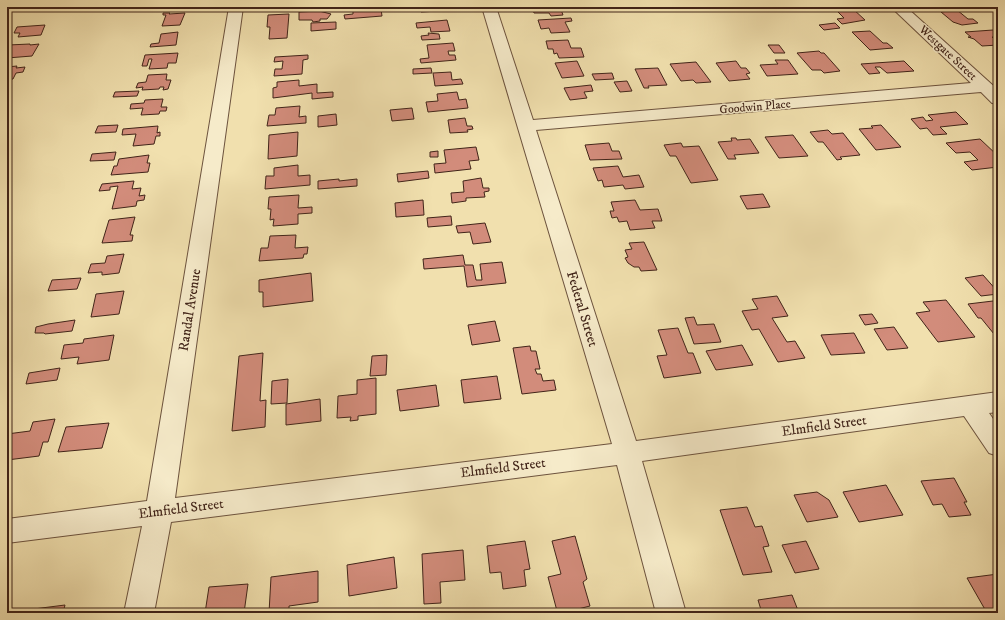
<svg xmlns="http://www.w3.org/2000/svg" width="1005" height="620" font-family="'IM FELL DW Pica',serif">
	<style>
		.building { fill: #d28c7b; stroke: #412419 }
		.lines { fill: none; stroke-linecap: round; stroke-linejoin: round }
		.minor-casing { stroke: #6d533e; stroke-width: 2 }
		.minor { fill: #f6ebca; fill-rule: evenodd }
		.labels { text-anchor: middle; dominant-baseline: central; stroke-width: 3; stroke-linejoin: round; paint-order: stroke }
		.far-street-label { font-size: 12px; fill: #412419; stroke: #f6ebca }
		.street-label { font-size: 14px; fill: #412419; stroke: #f6ebca }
	</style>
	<rect width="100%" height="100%" fill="#f1e0ae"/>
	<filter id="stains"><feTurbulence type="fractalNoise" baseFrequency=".005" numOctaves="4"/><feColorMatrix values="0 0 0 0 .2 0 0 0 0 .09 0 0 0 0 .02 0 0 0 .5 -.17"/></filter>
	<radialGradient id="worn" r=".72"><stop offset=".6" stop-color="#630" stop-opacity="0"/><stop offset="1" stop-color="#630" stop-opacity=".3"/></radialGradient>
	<g class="building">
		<path d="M372,7L373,9H381L382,16L345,19L344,15L353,14V8Z"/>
		<path d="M400,7H438L439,11L421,12L420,8L400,9Z"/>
		<path d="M532,7H560L563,15L551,16L549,13H534Z"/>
		<path d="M852,8L865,20L842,24L837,19L844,18L835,9Z"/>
		<path d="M957,10L968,19H973L978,23L962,25L953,22L941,12Z"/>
		<path d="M319,11L331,14L327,19H320V21L313,22L312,20H299V12Z"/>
		<path d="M163,13H170L169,14L185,13L180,25L162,26L166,15H163Z"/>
		<path d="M289,14L287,38L269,39L270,27H267L268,15Z"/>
		<path d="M571,18L572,21L565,22L570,32L551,33L549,28L541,29L538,20Z"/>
		<path d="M447,20L450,31L431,32L430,27L417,28L416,23Z"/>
		<path d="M336,22V29L311,31V23Z"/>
		<path d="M835,23L840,28L824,30L819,25Z"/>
		<path d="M45,25L41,35L18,37L20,33H14L17,27Z"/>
		<path d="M993,30L998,34V37H992L995,40L998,39V45L982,46L974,39L968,37H971L965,32Z"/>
		<path d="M870,31L883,43H887L893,48L870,50L852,32Z"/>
		<path d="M178,32L176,45L150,47L151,44L159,43L161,34Z"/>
		<path d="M428,33L439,34L440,39L422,40L421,36L429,35Z"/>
		<path d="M568,40L571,48H581L584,57L559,58L557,53L554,54L553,49H548L546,41Z"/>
		<path d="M453,43L455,51H448L449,55H455L456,60L421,63L420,59L429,58L427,45Z"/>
		<path d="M30,45L39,44L32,56L7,58L8,45L30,44Z"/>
		<path d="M768,45H779L785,53H774Z"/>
		<path d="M819,51L821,53H824L840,71L824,73L821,70H812L797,53Z"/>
		<path d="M178,53L176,63H168L167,68L149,69L152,59H149L147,66H142L145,55Z"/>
		<path d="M308,55V59L303,60L302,74L274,76L275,69H282L283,61L274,62L275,57Z"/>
		<path d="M775,60H788L798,74L767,76L760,65L778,64Z"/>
		<path d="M577,61L584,76L562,78L555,63Z"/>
		<path d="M736,61L741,68H746L750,73L746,74L750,79L729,81L716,63Z"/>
		<path d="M904,61L914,71L887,73L880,67H875L880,73L869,74L861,64Z"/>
		<path d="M696,62L711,82L696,83L693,80L681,81L670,64Z"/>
		<path d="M17,66L16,68L25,67L23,72L16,73L13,79L7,80V67Z"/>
		<path d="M431,68L432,73L413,74V69Z"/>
		<path d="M658,68L667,85L648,86L649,88H644L635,69Z"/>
		<path d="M451,72L452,80L461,79L463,84L435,86L433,73Z"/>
		<path d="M612,73L614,79L595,80L592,74Z"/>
		<path d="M167,74L166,80H171L168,89L163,90L164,87H160L159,89L142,90L143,87L136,88L138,83L146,82L148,75Z"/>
		<path d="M299,80V86L317,84V93L333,92V97L312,99V93L273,98V88L277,87V82Z"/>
		<path d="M627,81L632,91L620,92L614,82Z"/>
		<path d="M591,85L593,91L584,92L587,98L570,100L564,88Z"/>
		<path d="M139,91L137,96L113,97L115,92Z"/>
		<path d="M457,92L459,100L466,99L468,108L428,112L426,102L438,101L437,94Z"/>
		<path d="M163,99L161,107H167L166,111H160L159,114L141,115L143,108L130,109L131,104L144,103L145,100Z"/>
		<path d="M300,106L299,117L306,116V123L267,126L269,115H275L276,108Z"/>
		<path d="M412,108L414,119L392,121L390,110Z"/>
		<path d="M956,112L968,124L940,127L947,134L933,135L927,128L920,129L911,119L923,117L926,121L933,120L928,115Z"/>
		<path d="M336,114L337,125L318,127V116Z"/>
		<path d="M465,118L467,126H472L473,129L467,130L468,132L450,133L448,120Z"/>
		<path d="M118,125L116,132L95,133L98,126Z"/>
		<path d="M881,125L901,147L876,150L859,129L873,128L871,126Z"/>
		<path d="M158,126L157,133L160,132V136H156L154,144L133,146L136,134L122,135L123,129Z"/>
		<path d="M828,130L832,134L843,133L860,155L840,157L842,159L837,160L823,142H818L810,132Z"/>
		<path d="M298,132L297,156L268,159L269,135Z"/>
		<path d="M793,135L808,156L779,158L765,137Z"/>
		<path d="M731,138H736L737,140L750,139L759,153L734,155L736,159H728L718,142L732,141Z"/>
		<path d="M980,139L998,156V167L972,170L964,162L978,160L970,152L956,153L946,143Z"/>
		<path d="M609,143L612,151H619L622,159L590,160L585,145Z"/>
		<path d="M681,143L683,147L699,146L718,180L691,183L676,156H670L664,145Z"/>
		<path d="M476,147L479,160L469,161L471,169L435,173L434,164L446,163L444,150Z"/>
		<path d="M438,151V157H430V152Z"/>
		<path d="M116,152L114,160L90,161L92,154Z"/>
		<path d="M149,155L147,163H150L148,172L111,175L114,166H117L119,159Z"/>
		<path d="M298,165V176L310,175V185L265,189L266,176H274V168Z"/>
		<path d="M618,166L623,177L639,175L644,187L625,189L623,185L604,187L602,180L598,181L593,168Z"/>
		<path d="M428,171L429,178L398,182L397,174Z"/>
		<path d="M481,178L483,188H489V191L484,192L485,197L466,198V201L452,203L451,193L464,192L463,181Z"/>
		<path d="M339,179V181L357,179V186L318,189V181Z"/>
		<path d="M134,181L132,189L141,188L139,196L145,195L144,200L137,201L136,206L112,209L118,186L110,187V190L99,191L102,184Z"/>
		<path d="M763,194L770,207L747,209L740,196Z"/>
		<path d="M299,195L298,208L312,207V213L298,214V224L273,226L274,219L270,220L271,209H268L269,197Z"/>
		<path d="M423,200L424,215L396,217L395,203Z"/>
		<path d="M635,200L640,210L658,209L662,221H652L655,228L630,230L627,221L619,222L617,217L612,218L610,211H614L611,202Z"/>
		<path d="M451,216L452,225L428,227L427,218Z"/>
		<path d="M135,217L130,235H133L132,241L102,243L109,220Z"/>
		<path d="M485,223L491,242L473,244L470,232L458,233L456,226Z"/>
		<path d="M296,235L295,248L308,247L307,254H304L303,258L259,261L261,248H268L270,236Z"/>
		<path d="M644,242L657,270L641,271L639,267H634L628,263L625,258L628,257L625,250L632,249L629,243Z"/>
		<path d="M124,254L119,273L102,275V272L88,273L91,264L105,263L107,256Z"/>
		<path d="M463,255L465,265H473L476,280H482L480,264L502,262L506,283L467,287L464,266L424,269L423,259Z"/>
		<path d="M311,273L313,301L263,307V292H259V280Z"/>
		<path d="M983,275L998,292V294L981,296L965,278Z"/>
		<path d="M81,278L77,289L48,291L52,280Z"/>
		<path d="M124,291L119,314L91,317L96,294Z"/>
		<path d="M777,296L788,316L772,318L787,342L795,341L805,358L778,362L759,329L752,330L742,311L758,309L752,299Z"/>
		<path d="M946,300L975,337L938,342L916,313L930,311L923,302Z"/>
		<path d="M993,301L998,307V334H994L981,318H978L968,304Z"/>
		<path d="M872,314L878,323L865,325L859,315Z"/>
		<path d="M694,317L697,325L714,324L721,342L694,344L685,318Z"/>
		<path d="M75,320L72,331L45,334L44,333H35L36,327L48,324Z"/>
		<path d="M495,321L500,341L472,345L468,325Z"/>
		<path d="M894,327L908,348L887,350L874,329Z"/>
		<path d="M678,328L688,353H693L701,373L664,378L657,356L667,355L658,330Z"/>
		<path d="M854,333L865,353L831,355L821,335Z"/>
		<path d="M114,335L109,360L77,364L79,357L61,359L64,345L83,343L84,339Z"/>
		<path d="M742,345L753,365L716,370L706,351Z"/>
		<path d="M530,346L531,351H536L540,369H535L537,374H541L543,381L554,380L556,390L522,394L513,348Z"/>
		<path d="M263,353L260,401L266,400L265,427L232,431L239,356Z"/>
		<path d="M387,355L386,375L370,376L372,356Z"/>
		<path d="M60,368L57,380L26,384L29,373Z"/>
		<path d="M497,376L501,399L464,403L461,380Z"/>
		<path d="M376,378V414L358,416V420L350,421L351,417L337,418L338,396L357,394V380Z"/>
		<path d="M288,379L287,403L271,404L272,381Z"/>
		<path d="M436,385L439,406L400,411L397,390Z"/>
		<path d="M320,399L321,421L286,425V404Z"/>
		<path d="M55,419L48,442H43L39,456L7,460V434L30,431L33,422Z"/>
		<path d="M109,423L102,448L58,452L66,427Z"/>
		<path d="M954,478L967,502H964L971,515L949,517L942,504L933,505L921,481Z"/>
		<path d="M886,485L903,515L859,522L843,492Z"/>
		<path d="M817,492L829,500L838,517L807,522L794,495Z"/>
		<path d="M747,507L755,527L762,526L769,546L763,547L772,572L743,575L720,510Z"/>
		<path d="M575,536L587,579L583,582L590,606L578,609L579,613H552L557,611L548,577L561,574L552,541Z"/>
		<path d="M525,541L530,569L524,570L526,586L503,589L501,572L490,573L487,546Z"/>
		<path d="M806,541L819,569L795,573L782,545Z"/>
		<path d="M463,550L465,580L440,582L441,603L424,604L422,554Z"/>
		<path d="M394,557L397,588L349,596L347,565Z"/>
		<path d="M318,571V602L289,606V613H269L271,577Z"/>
		<path d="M998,574V613H987L967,578Z"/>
		<path d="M248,584L244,613H205L209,587Z"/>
		<path d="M792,595L799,613H762L758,600Z"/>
		<path d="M65,605L63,613H17L18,611Z"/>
	</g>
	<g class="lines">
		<g class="minor-casing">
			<path id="minor" d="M229,7H243L175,498L612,444L482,7H496L533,120L971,83L891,7H906L998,90V104L992,103L981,92L536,130L636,441L998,392V412L989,413L998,426V456L989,453L964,416L642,461L686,613H656L617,465L171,522L154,613H124L142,526L7,543V519L147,501Z"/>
		</g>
		<use href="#minor" class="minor"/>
	</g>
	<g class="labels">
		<g class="far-street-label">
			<text transform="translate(948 53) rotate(43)">Westgate Street</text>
			<text transform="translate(755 107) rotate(-5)">Goodwin Place</text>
		</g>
		<g class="street-label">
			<text transform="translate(582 309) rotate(73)">Federal Street</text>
			<text transform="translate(190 310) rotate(-81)">Randal Avenue</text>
			<text transform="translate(824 426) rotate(-8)">Elmfield Street</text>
			<text transform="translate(503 468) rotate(-7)">Elmfield Street</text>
			<text transform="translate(181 509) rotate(-7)">Elmfield Street</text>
		</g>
	</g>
	<rect width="1005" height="620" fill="none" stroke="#f1e0ae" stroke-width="24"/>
	<rect x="8" y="8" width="989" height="604" fill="none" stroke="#412419" stroke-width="2"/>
	<rect x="12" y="12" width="981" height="596" fill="none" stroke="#412419"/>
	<rect width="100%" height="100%" filter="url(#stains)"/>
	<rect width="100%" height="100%" fill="url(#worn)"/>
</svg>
